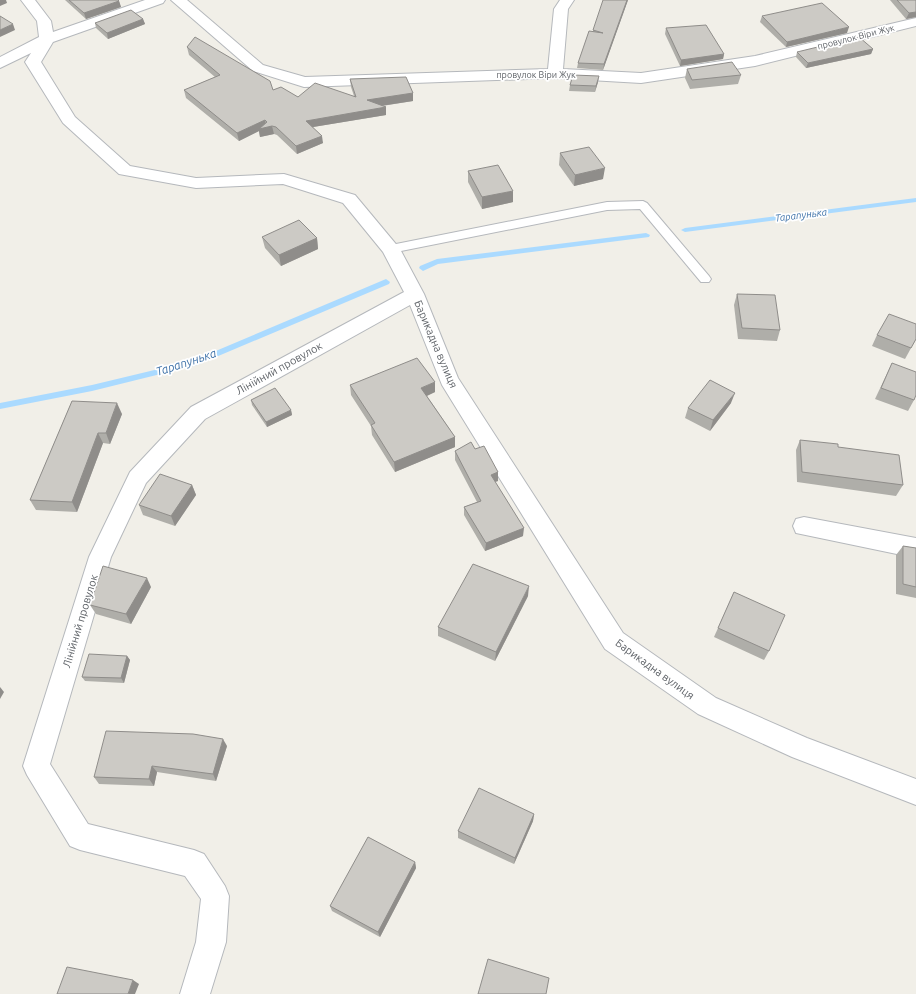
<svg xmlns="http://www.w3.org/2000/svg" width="916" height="994" font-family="Ubuntu,sans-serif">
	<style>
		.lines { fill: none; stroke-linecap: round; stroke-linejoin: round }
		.stream { fill: #aadaff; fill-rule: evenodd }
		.service-casing { stroke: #b5b8bc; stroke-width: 2 }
		.minor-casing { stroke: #b5b8bc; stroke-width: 2 }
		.service { fill: #fff; fill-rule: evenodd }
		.minor { fill: #fff; fill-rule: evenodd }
		.wall { fill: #afaea9 }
		.shaded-wall { fill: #8f8d8a }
		.building { fill: #cccac5; stroke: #8f8d8a }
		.labels { text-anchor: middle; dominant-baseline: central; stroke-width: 3.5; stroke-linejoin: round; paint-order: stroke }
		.far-street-label { font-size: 9px; fill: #5f6368; stroke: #fff }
		.far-water-label { font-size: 10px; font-style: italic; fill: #4174aa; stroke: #fff }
		.street-label { font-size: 11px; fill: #5f6368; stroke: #fff }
		.water-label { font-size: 12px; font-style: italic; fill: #4174aa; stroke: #fff }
	</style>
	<rect width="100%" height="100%" fill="#f1efe8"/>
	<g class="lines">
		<g class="stream">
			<path d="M916,198V202L685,232L681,230L685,228Z"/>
			<path d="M646,233L650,235L649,237L438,264L423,271L419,268L420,266L437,259Z"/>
			<path d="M386,279L390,282L389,284L197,365L92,391L0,409V403L92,385L192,361Z"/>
		</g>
		<g class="service-casing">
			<path id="service" d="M643,201L647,203L709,276L711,279L709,282H701L640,209L607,210L391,253L387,252L385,249L387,246L391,245L607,202Z"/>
		</g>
		<g class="minor-casing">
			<g id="minor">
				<path d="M21,0H35L51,21L53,32L145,0H165L163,3L53,42L41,62L75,117L130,166L196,178L284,174L355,195L400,249L424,294L458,378L623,633L716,698L807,738L916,779V805L792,757L698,714L605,649L442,385L410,305L205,419L146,483L111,557L50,764L88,824L194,850L204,854L225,886L229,896L226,942L210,994H180L196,942L201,899L185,876L80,850L70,846L27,775L23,766L89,557L130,472L191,407L404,292L383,252L343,203L283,184L196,188L119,174L63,123L25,62L31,53L0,68V57L39,37L37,21Z"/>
				<path d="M171,0H187L263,65L305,77L548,69L554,9L560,0H574L568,9L563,69L641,73L755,56L916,18V26L755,66L641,83L555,78L304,87L253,71Z"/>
				<path d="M804,517L916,538V558L796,533L793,526L796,519Z"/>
			</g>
		</g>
		<use href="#service" class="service"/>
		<use href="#minor" class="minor"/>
	</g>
	<g class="wall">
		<path d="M65,0H118L119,1L121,7L86,19Z"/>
		<path d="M628,0L603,70L577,68L578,63L593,32V30Z"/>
		<path d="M890,0H916V17L906,19Z"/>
		<path d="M762,16L847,33L786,47L760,22Z"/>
		<path d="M143,19L145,24L108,39L96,28L95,23Z"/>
		<path d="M666,28L724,54L723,59L680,66L665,34Z"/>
		<path d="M187,47L273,90L298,97L354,96L351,87L350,79L413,93V101L382,106L386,107V115L313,127L323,143L297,154L277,135L274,134L260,137L259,131L239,141L186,98L184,90L215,77L189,55Z"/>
		<path d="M873,49L871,54L806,68L796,57L797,52Z"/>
		<path d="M687,69L741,75L738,84L690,89L685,78Z"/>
		<path d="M598,82L595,92L569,91L570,85Z"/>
		<path d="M560,153L603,179L574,186L559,165Z"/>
		<path d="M468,171L513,202L482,209L468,182Z"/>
		<path d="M262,237L317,238L318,249L281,266L265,248Z"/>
		<path d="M737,294L780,330L777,341L738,339L734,305Z"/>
		<path d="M877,335L916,339L905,359L872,346Z"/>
		<path d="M892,363L914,400L908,411L875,399Z"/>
		<path d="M350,385L435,392L427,396L455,437V447L395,472L372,435L371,426L351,395Z"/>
		<path d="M251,400L291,410L292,415L267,427L252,405Z"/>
		<path d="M72,401L122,414L110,444L103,443L77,512L36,510L30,500Z"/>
		<path d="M731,403L710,431L685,418L688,408Z"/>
		<path d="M800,440L903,485L896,496L797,482L796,450Z"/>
		<path d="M475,449L498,472V481L495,482L523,536L485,551L464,515V507L477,502L455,460V451Z"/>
		<path d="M192,485L196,495L175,526L143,515L139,505Z"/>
		<path d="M903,546L916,548V598L896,594V555Z"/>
		<path d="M151,587L131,624L96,614L90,605Z"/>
		<path d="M734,592L769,651L764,660L714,637Z"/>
		<path d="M528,596L495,661L438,636V627Z"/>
		<path d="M127,656L130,660L124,683L85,681L82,677Z"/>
		<path d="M227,746L216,781L157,772L154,786L99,784L94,777Z"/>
		<path d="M534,814L533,821L514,864L458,838V831Z"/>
		<path d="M415,862L416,868L380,937L332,911L330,906Z"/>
	</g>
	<g class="shaded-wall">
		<path d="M0,0H6L7,3L0,6Z"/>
		<path d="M627,0H628L603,70L604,64Z"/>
		<path d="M119,1L121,7L86,19L84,13Z"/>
		<path d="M916,12V17L906,19L909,13Z"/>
		<path d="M143,19L145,24L108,39L107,33Z"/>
		<path d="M13,24L15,30L0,37V30Z"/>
		<path d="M849,27L847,33L786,47L787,42Z"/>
		<path d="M873,49L871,54L806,68L808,63Z"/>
		<path d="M724,54L723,59L680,66L681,60Z"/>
		<path d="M599,76L598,82L595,92L596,86Z"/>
		<path d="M413,93V101L367,108V100Z"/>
		<path d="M386,107V115L307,128L306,121Z"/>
		<path d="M265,120L266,127L272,126L274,134L260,137L259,131L239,141L237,133Z"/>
		<path d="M322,136L323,143L297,154L296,146Z"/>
		<path d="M605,168L603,179L574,186L575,175Z"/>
		<path d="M513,191V202L482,209V197Z"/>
		<path d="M317,238L318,249L281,266L279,255Z"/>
		<path d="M435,382V392L422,398L421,388Z"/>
		<path d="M735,393L731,403L710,431L713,420Z"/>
		<path d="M117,403L122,414L110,444L106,433Z"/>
		<path d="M291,410L292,415L267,427L266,422Z"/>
		<path d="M98,433L103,443L77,512L72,502Z"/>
		<path d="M455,437V447L395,472L394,462Z"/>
		<path d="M498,472V481L491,483V475Z"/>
		<path d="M192,485L196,495L175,526L171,516Z"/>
		<path d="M524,528L523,536L485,551L486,543Z"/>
		<path d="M147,578L151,587L131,624L126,614Z"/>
		<path d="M529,586L528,596L495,661L496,652Z"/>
		<path d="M127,656L130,660L124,683L121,678Z"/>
		<path d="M0,687L4,692L0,699Z"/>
		<path d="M223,739L227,746L216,781L213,774Z"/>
		<path d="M152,766L157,772L154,786L149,779Z"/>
		<path d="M534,814L533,821L514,864L515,858Z"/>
		<path d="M415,862L416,868L380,937L378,932Z"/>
		<path d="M133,980L139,984L135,994H128Z"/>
	</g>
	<g class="building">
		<path d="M69,0H118L119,1L84,13Z"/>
		<path d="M603,0H627L604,64L578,63L589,31L603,33L593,30Z"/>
		<path d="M897,0H916V12L909,13Z"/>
		<path d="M822,3L849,27L787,42L762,16Z"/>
		<path d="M131,10L143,19L107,33L95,23Z"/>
		<path d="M0,16L13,24L0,30Z"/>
		<path d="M706,25L724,54L681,60L666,28Z"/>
		<path d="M195,37L270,81L273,90L281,87L298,97L315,83L356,97L350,79L406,77L413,93L367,100L386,107L306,121L322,136L296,146L276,127L272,126L259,129L267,122L265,120L237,133L184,90L220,75L187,47Z"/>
		<path d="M859,37L873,49L808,63L797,52Z"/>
		<path d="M732,62L741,75L692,80L687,69Z"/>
		<path d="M573,75L599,76L596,86L570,85Z"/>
		<path d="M589,147L605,168L575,175L560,153Z"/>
		<path d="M498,165L513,191L482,197L468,171Z"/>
		<path d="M299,220L317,238L279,255L262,237Z"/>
		<path d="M737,294L775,295L780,330L742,328Z"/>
		<path d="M889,314L916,324V339L911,348L877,335Z"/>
		<path d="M417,358L435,382L421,388L455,437L394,462L371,425L375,423L350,385Z"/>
		<path d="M892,363L916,372V395L914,400L881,388Z"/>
		<path d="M710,380L735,393L713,420L688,408Z"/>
		<path d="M275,388L291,410L266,422L251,400Z"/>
		<path d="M72,401L117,403L106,433H98L72,502L30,500Z"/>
		<path d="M800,440L838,444V447L899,455L903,485L802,472Z"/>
		<path d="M471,442L475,449L484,446L498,472L491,475L524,528L486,543L464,507L481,501L455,451Z"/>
		<path d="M160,474L192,485L171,516L139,505Z"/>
		<path d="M903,546L916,548V587L903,584Z"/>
		<path d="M473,564L529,586L496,652L438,627Z"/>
		<path d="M103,566L147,578L126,614L90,605Z"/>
		<path d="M734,592L785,615L769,651L718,628Z"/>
		<path d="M89,654L127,656L121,678L82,677Z"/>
		<path d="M106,731L193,734L223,739L213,774L152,766L149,779L94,777Z"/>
		<path d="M479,788L534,814L515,858L458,831Z"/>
		<path d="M368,837L415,862L378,932L330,906Z"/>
		<path d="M488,959L549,978L546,994H478Z"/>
		<path d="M67,967L133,980L128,994H57Z"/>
	</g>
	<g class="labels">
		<g class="far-street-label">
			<text transform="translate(856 37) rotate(-14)">провулок Віри Жук</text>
			<text x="536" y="75">провулок Віри Жук</text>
		</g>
		<g class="far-water-label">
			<text transform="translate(801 215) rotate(-7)">Тарапунька</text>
		</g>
		<g class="street-label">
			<text transform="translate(436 344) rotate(67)">Барикадна вулиця</text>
			<text transform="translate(279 368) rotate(-29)">Лінійний провулок</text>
			<text transform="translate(80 621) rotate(-73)">Лінійний провулок</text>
			<text transform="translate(655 669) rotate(36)">Барикадна вулиця</text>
		</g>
		<g class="water-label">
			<text transform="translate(186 362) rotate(-18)">Тарапунька</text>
		</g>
	</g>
</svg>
